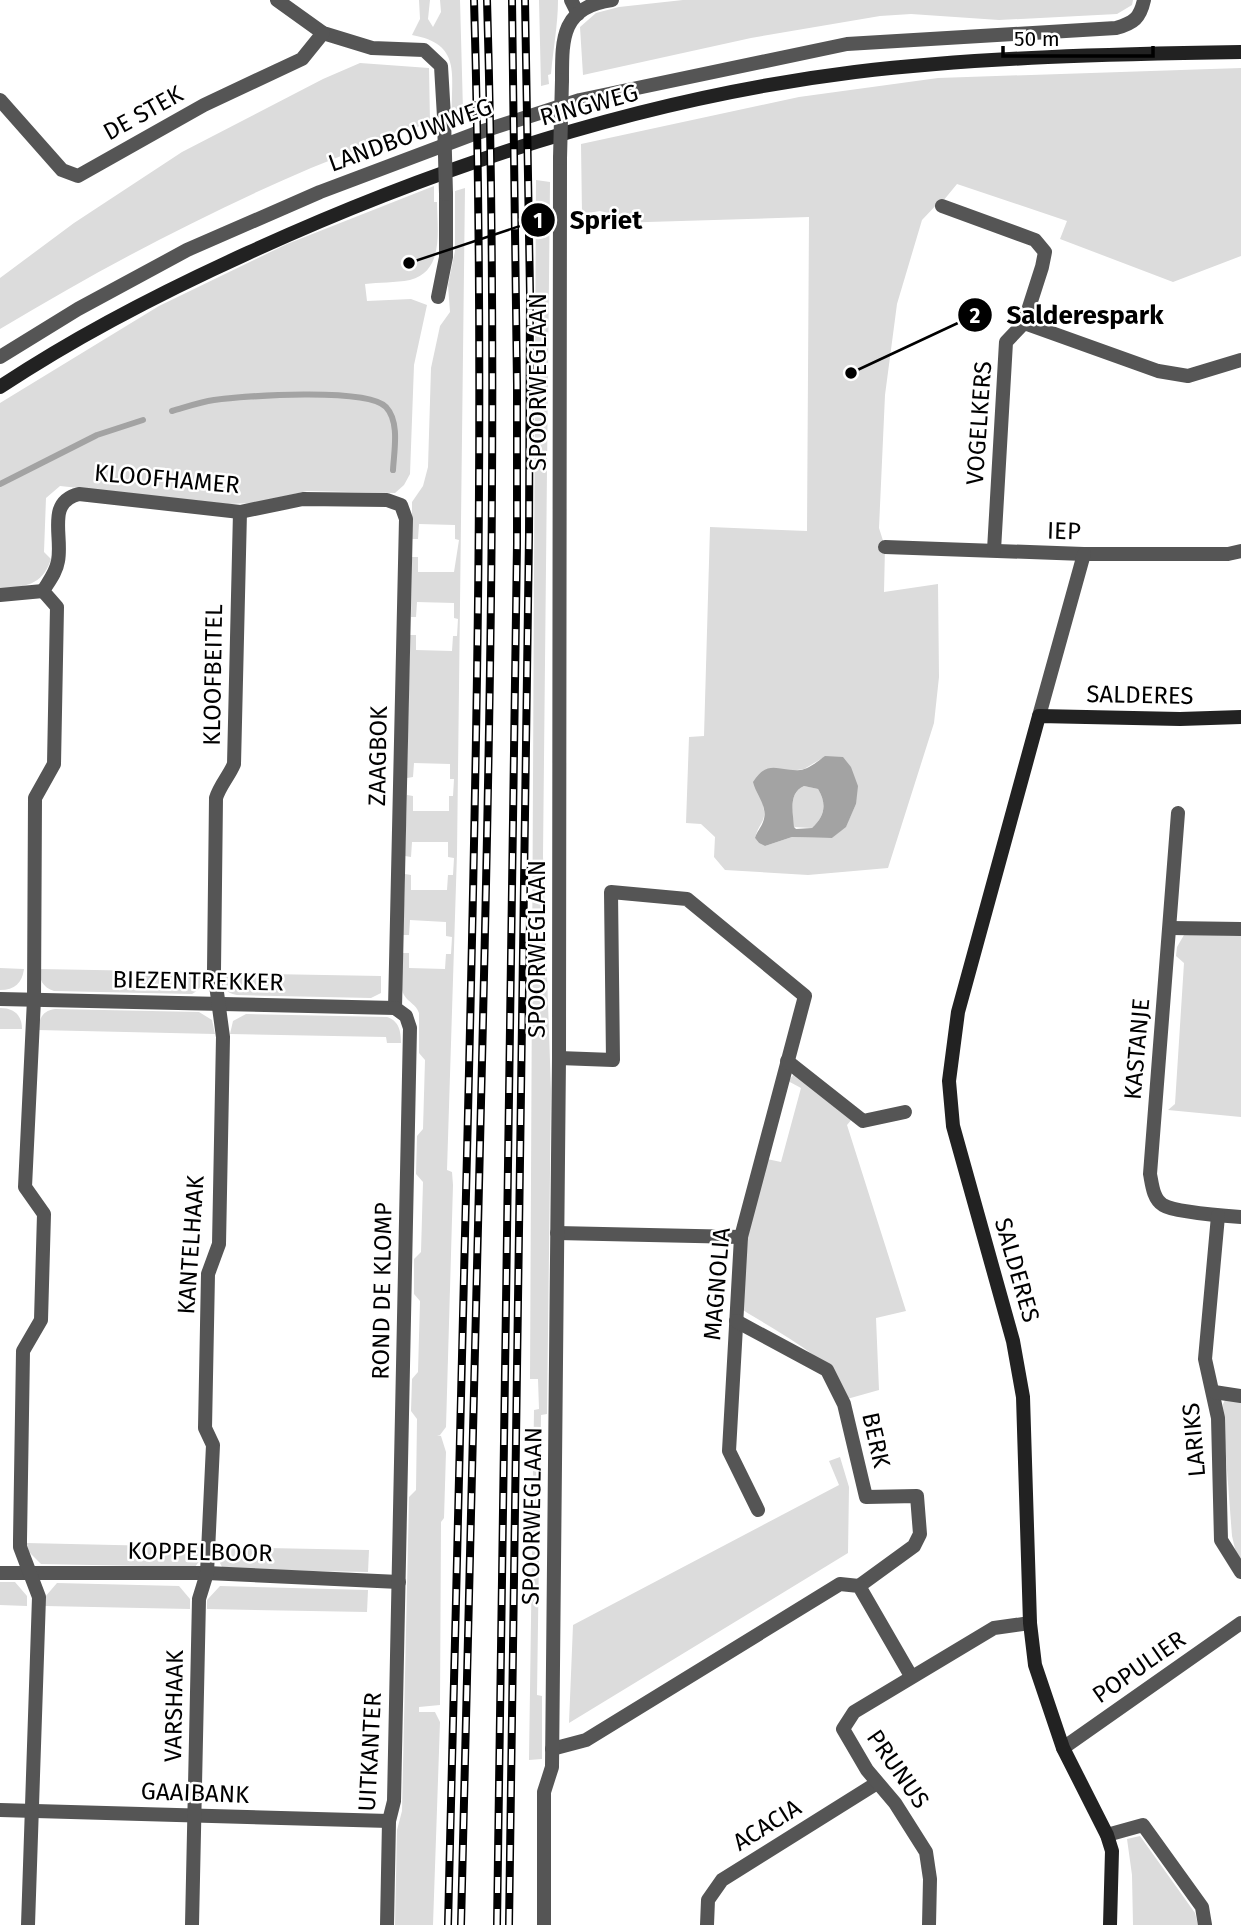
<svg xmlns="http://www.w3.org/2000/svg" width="1241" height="1925" font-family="'Fira Sans',sans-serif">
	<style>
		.green { fill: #dcdcdc; fill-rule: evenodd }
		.water { fill: #a3a3a3; fill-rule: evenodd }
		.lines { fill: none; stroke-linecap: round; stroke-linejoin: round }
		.stream { stroke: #a3a3a3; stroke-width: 6 }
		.street { stroke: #555; stroke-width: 14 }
		.secondary { stroke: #222; stroke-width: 14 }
		.rail-casing { stroke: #000; stroke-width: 8 }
		.rail { stroke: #fff; stroke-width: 5; stroke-dasharray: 16; stroke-linecap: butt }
		.street-bridge { stroke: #555; stroke-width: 14 }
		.labels { text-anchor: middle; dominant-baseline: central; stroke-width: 5; stroke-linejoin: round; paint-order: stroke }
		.street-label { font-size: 24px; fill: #000; stroke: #fff }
		.leader { fill: none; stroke: #000; stroke-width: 2.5 }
		.callout-dot { fill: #000; stroke: #fff; stroke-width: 2.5 }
		.mark-label { font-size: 21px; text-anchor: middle; font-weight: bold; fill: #fff }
		.callout-label { font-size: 26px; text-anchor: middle; font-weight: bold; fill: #000; stroke: #fff; stroke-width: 5; stroke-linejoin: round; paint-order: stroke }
	</style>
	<rect width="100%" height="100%" fill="#fff"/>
	<g class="green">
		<path d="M419,0H430L428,19L433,27L441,12L440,0H460L463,111L452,115C451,74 462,44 412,35L420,19Z"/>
		<path d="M539,0H558C558,25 553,49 551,74L548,75L549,84L541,86Z"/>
		<path d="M683,0H1133L1132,5L1117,14L999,20L911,14L880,16L751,38L583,75L580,27L596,13L619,7Z"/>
		<path d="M360,63L429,68L430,122C390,138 350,152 311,168C203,214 100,269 0,329V278L74,223L182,152L323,79Z"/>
		<path d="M1241,68V256L1173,282L1060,239L1067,221L957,184L943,201L941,200L922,220L897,304L885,395L879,528L885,547L884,592L938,584L939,677L934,723L888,868L808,875L725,870L714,857L715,837L701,824L686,823L689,737L704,736L710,527L807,531L809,217L581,224L625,217L600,211L582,214L581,144L799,97L938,78ZM826,756L856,804L846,826L832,838L792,837L765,846L759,843L755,838C760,819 768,824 762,800L797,770L804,769Z"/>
		<path d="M536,180L550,182L543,856L551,1091L547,1414L541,1415L537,1695L542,1696V1759L529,1760L534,1410L539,1409L538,1379H530Z"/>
		<path d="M434,186V202H437C437,229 445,271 410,280C395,283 379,282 365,284L367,301L411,299L427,305L414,365L410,474L404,485L395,493L307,491L254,503L228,504L60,486L46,498L44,552L51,559C42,587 24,586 0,589V403L159,306L287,244Z"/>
		<path d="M465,188L457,853L447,1170L452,1172L453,1185L446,1427L440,1435H437L441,1436L446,1452L444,1518L441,1522L440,1705L419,1707V1712H435L440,1722L433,1925H395L397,1830L402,1811L409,1497L416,1490L417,1419L411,1411L412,1379L418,1372L420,1301L414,1294V1259L421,1252L423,1182L416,1174L417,1136L423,1129L425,1060L419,1053V1013C416,1004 409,1003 404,995C398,985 403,965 403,953H409V968L445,969L446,954H451L452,937L446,936V922L410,920L409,935H403L405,874L411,875V890H447L448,875H453L454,858L448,857V842H412L411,857L405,856L407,795L413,796V811H449V796H453L454,779H450V764L414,763L413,777L407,778L410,635H416V650L452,651L453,636H457L458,619L454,618V603L417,602L416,617H411L412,557H418V572H454L459,540L455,539V525L419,524L418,539H412V502L423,486L428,467L431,368L440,326L450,312L448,285L455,251V191Z"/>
		<path d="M804,786L818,789C827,804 825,816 812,828L794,827C793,813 788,793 804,786Z"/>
		<path d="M1193,934L1241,936V1117L1168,1110L1175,1104L1184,963L1176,956L1177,947L1184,935Z"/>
		<path d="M0,968L24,969C22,983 15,990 0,990Z"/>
		<path d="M39,969L205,972C204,983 201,989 192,994L54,991C43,988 39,979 39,969Z"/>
		<path d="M220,973L381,976V993L371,998L237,995C224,993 222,985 220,973Z"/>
		<path d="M0,1008C14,1008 22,1015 22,1029H0Z"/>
		<path d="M55,1009L199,1012L212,1020L215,1034L37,1030C40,1018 42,1011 55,1009Z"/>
		<path d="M246,1014L387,1017C399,1021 401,1031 401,1043H387L386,1037L230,1034L233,1021Z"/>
		<path d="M794,1074L852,1119L847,1125L906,1311L876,1318L879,1390L847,1399C842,1363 772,1329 743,1310V1240L767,1159L781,1162L801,1088L788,1081Z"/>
		<path d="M1226,1398L1241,1399V1561L1236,1553L1232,1536L1224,1430L1223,1404Z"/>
		<path d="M840,1457L849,1487L848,1553L569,1723L573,1625L839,1485L829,1461Z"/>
		<path d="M26,1543L203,1547L202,1557L195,1567L41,1564L25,1548Z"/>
		<path d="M219,1547L369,1550L368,1572L223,1569L218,1559Z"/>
		<path d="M0,1582H15L27,1596V1606L0,1605Z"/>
		<path d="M57,1583L179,1586L190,1599V1609L45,1606V1597Z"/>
		<path d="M220,1586L368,1590L367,1612L207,1609V1600Z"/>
		<path d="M1140,1836L1195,1913L1198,1925H1133L1132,1875L1127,1839Z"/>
	</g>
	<path class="water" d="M825,756L843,757L851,767L858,786L856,804L846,827L832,838L792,837L765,846L759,843L755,838C757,831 761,828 763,822C769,807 756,795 753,782C768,758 780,772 800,770C809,769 818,761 825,756ZM804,786L818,789C827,804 825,816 812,828L796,829L794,827C793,812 788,793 804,786Z"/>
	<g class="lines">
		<g class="stream">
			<path d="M172,411C186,407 200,402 214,400C244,396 367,387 386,407C400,422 394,451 393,470"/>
			<path d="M0,484L97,435L143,420"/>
		</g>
		<g class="street">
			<path d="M277,0L323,33L372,48L424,50L441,66L444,117"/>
			<path d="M571,0L578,14"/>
			<path d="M562,80C562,39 561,7 612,0"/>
			<path d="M0,100L62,170L78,176L204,105L302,59L323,33"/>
			<path d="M942,206L1035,240L1045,252L1042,267L1024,323"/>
			<path d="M438,297L446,257V194"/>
			<path d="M0,357L78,309L187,250L320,192L474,134L580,100L847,44L1116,28C1134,23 1140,18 1144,0"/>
			<path d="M885,547L1084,554H1228L1241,551"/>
			<path d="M994,550L1006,342L1024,323L1158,371L1188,376L1241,360"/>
			<path d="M0,595L43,591"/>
			<path d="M1039,716L1084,554"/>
			<path d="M1178,813L1150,1174C1152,1184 1153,1199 1163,1205C1174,1212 1227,1216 1241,1217"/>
			<path d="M1171,928L1241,929"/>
			<path d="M0,999L395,1008"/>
			<path d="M559,1058L613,1060L611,892L687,899L805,996L741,1237L729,1451L758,1510"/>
			<path d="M787,1061L863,1121L905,1112"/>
			<path d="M1218,1216L1205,1359L1218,1418L1221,1540L1241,1572"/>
			<path d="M557,1233L741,1237"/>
			<path d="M736,1321L827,1370L844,1404L866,1497L917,1496L920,1534L914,1546L859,1586"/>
			<path d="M1214,1392L1241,1396"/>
			<path d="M0,1573H207L399,1582"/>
			<path d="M1063,1748L1241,1623"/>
			<path d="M552,1749L586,1740L840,1584L859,1586L911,1676"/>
			<path d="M0,1810L389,1821"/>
			<path d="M1107,1835L1143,1825L1202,1907L1205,1925"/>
			<path d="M28,1925L39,1597L20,1547V1540L23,1351L41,1320L44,1214L25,1187L34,999L35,798L54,764L57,607L43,591C49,581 56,573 58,561C63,536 46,502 79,494L240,512L303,499L387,500L401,505L406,519L395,1008"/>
			<path d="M192,1925L199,1599L207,1573L213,1445L205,1428L208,1274L219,1244L223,1037L214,970L216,798C220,785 229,776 234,764L240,512"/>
			<path d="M387,1925L389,1821L394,1801L410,1028L406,1016L395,1008"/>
			<path d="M544,1925V1792L552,1767L559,1058L560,158"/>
			<path d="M707,1925L708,1900L722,1880L877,1783"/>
			<path d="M929,1925L930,1879L926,1852L895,1803L867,1770L843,1729L854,1712L994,1628L1030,1623"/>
		</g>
		<g class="secondary">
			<path d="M0,387C78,335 162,292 248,253C440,165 644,98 855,72C983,57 1112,54 1241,52"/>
			<path d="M1110,1925L1112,1851L1107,1835L1063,1748L1035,1665L1030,1623L1023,1397L1013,1341L953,1126L949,1081L958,1012L1039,716L1180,719L1241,717"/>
		</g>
		<g class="rail-casing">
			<g id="rail">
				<path d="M448,1925C455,1654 461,1383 468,1113C477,742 485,371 474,0"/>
				<path d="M461,1925C468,1651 474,1377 481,1103C490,735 498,368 487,0"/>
				<path d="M497,1925L517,544V385L512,0"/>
				<path d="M509,1925L529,536L530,293L525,0"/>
			</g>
		</g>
		<use href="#rail" class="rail"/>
		<g class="street-bridge">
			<path d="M444,117L446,194"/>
			<path d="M560,158L562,80"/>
		</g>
	</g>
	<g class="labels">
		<g class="street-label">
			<text transform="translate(589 105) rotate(-15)">RINGWEG</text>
			<text transform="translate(143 113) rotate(-29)">DE STEK</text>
			<text transform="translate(410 135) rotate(-20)">LANDBOUWWEG</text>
			<text transform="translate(538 382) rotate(-90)">SPOORWEGLAAN</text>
			<text transform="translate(979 423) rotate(-86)">VOGELKERS</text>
			<text transform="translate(167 479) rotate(5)">KLOOFHAMER</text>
			<text transform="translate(1064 531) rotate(2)">IEP</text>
			<text transform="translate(213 675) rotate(-89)">KLOOFBEITEL</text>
			<text transform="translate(1140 695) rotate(1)">SALDERES</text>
			<text transform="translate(378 756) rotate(-89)">ZAAGBOK</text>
			<text transform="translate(537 949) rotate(-90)">SPOORWEGLAAN</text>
			<text transform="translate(198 981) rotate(1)">BIEZENTREKKER</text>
			<text transform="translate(1137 1049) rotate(-85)">KASTANJE</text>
			<text transform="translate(191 1245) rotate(-86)">KANTELHAAK</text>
			<text transform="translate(1017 1270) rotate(74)">SALDERES</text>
			<text transform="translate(717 1284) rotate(-85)">MAGNOLIA</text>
			<text transform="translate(382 1291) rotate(-89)">ROND DE KLOMP</text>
			<text transform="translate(876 1440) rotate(77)">BERK</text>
			<text transform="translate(1194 1440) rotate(-95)">LARIKS</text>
			<text transform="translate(532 1516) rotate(-89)">SPOORWEGLAAN</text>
			<text transform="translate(200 1552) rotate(1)">KOPPELBOOR</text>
			<text transform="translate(1139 1667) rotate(-35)">POPULIER</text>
			<text transform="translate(174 1706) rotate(-89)">VARSHAAK</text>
			<text transform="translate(370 1752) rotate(-87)">UITKANTER</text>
			<text transform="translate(898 1769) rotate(55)">PRUNUS</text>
			<text transform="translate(195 1793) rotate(2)">GAAIBANK</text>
			<text transform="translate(767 1825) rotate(-32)">ACACIA</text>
		</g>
	</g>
	<path class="leader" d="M409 263L538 220M851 373L975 315"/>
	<g class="callout-dot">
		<circle cx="409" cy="263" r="7"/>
		<circle cx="851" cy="373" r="7"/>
		<circle cx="538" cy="220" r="18"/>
		<circle cx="975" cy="315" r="18"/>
	</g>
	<g class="mark-label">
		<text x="538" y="228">1</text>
		<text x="975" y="323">2</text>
	</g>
	<g class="callout-label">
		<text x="606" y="229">Spriet</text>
		<text x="1085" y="324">Salderespark</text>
	</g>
	<path d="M1003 46v10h150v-10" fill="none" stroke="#000000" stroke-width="3.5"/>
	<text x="1014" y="46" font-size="21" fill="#000000" stroke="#ffffff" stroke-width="5" paint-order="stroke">50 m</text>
</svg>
